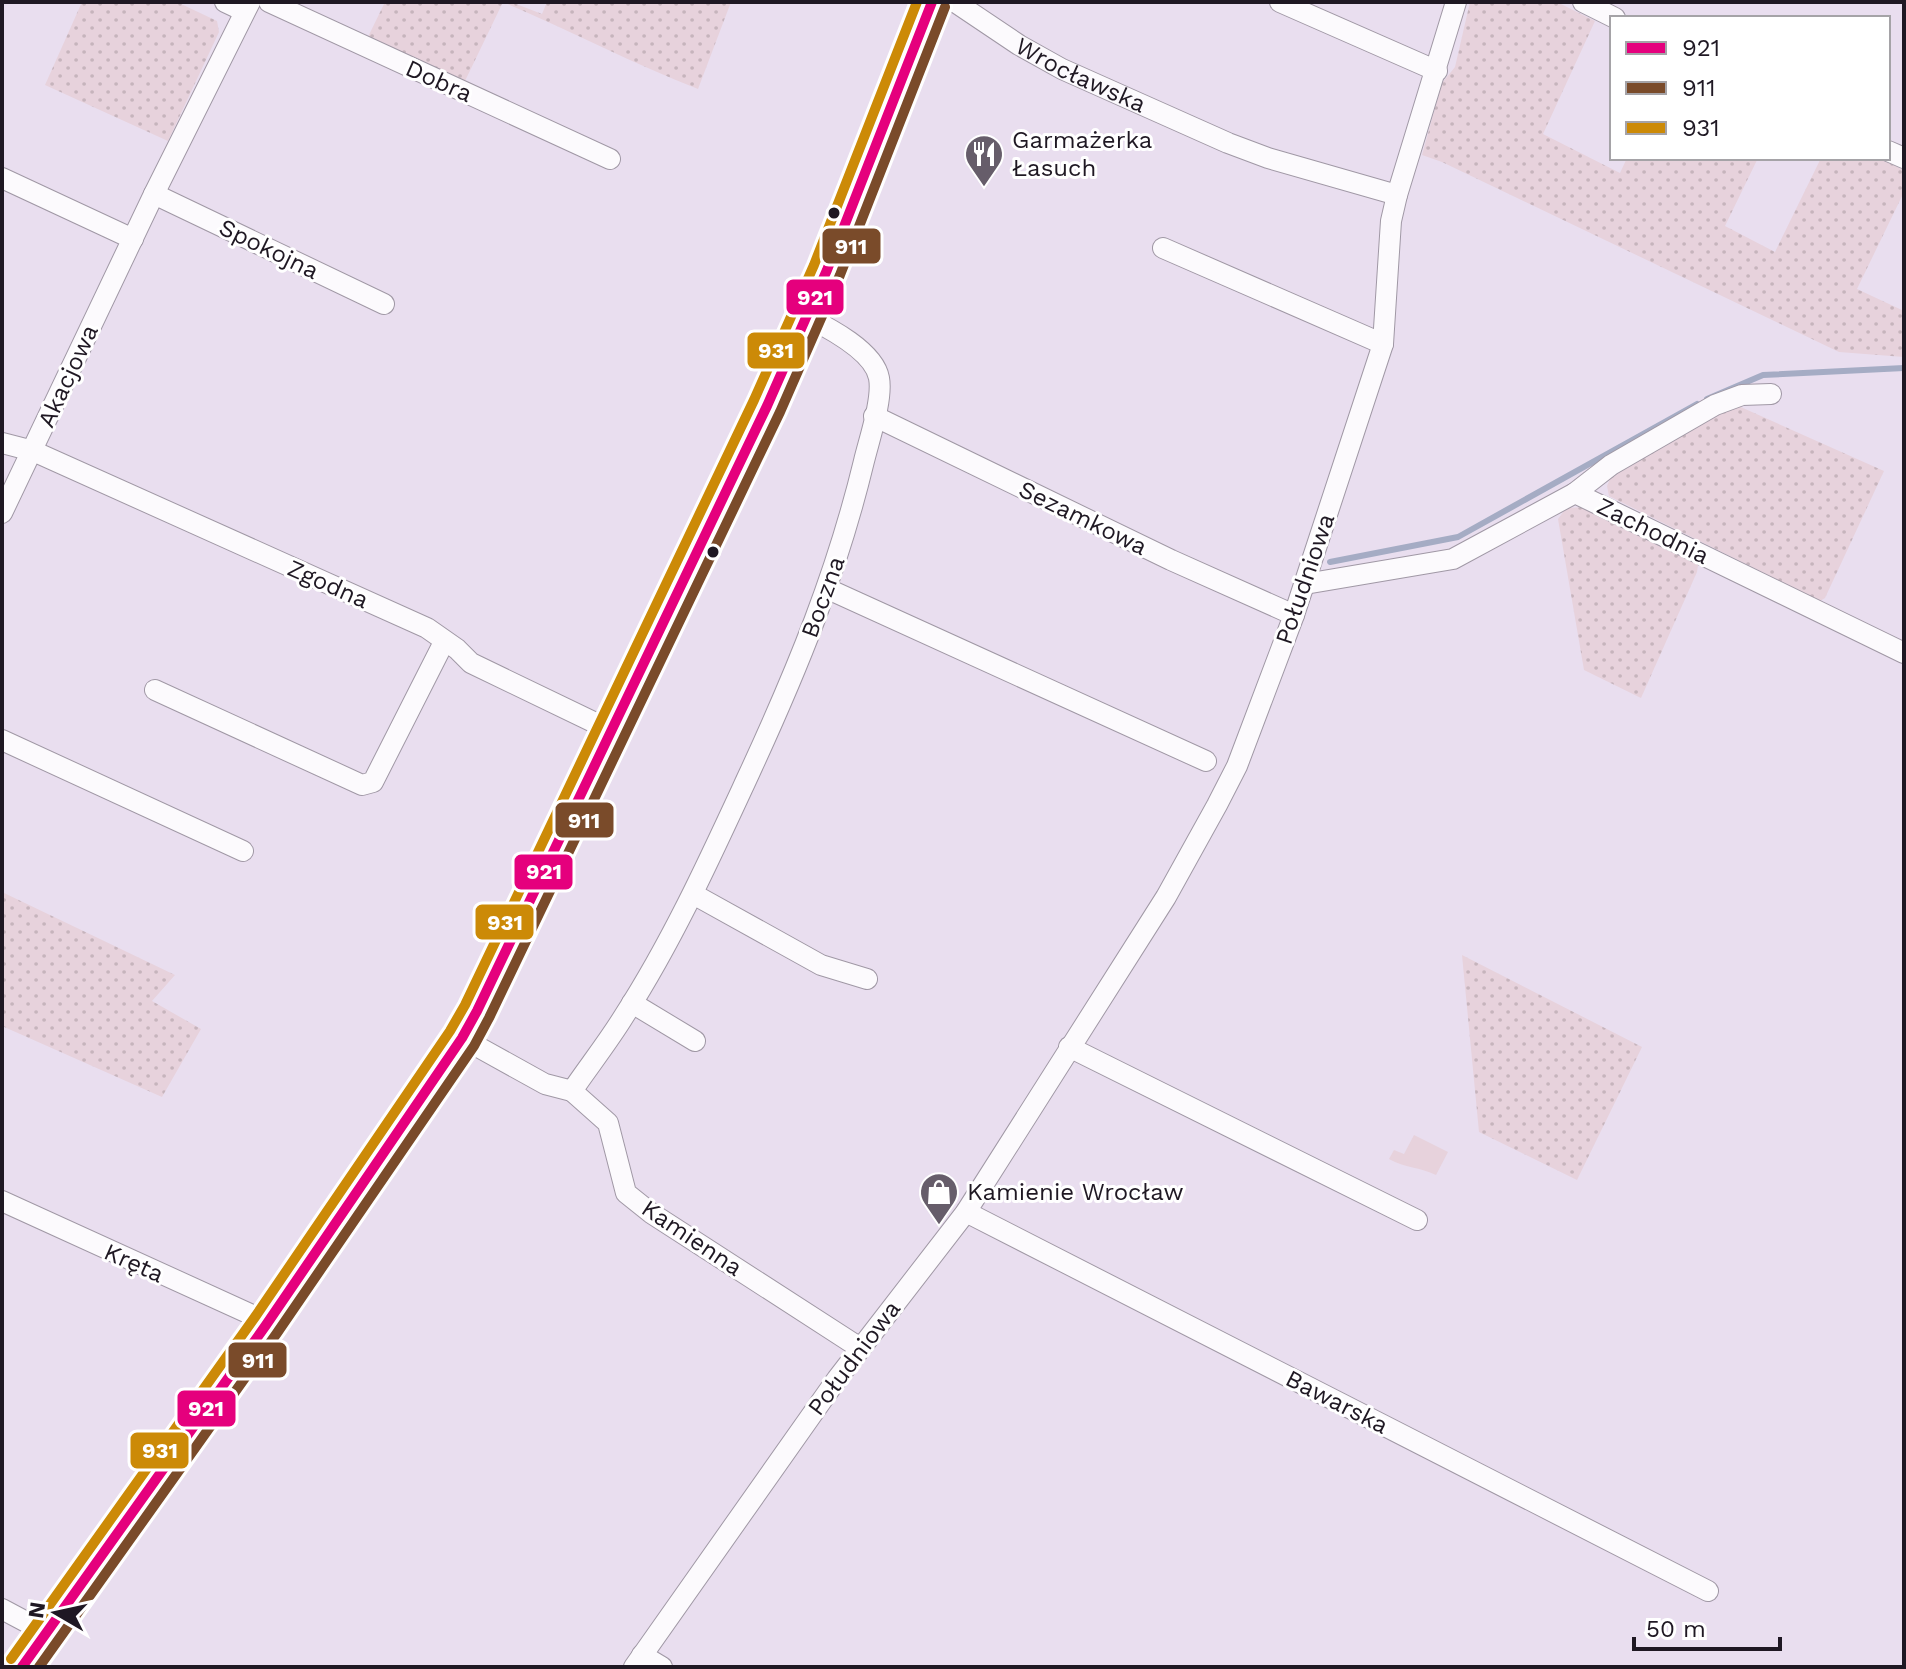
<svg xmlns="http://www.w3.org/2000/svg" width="1906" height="1669" font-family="'Work Sans',sans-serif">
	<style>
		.grass { fill: url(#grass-dots) }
		.park { fill: #e7d2dc }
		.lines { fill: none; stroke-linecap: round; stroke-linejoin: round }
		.stream { stroke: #a5acc4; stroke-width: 6 }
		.street-casing { stroke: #a098a5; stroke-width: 22 }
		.secondary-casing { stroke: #a098a5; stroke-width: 30 }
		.street { stroke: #fcfafd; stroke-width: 20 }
		.secondary { stroke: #f6f1f6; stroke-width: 28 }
		.bus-1-casing { stroke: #fff; stroke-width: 16 }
		.bus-2-casing { stroke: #fff; stroke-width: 16 }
		.bus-3-casing { stroke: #fff; stroke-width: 16 }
		.bus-1 { stroke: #e5007d; stroke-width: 10 }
		.bus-2 { stroke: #7a4b2a; stroke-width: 10 }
		.bus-3 { stroke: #cc8a07; stroke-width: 10 }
		.bus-dot { fill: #1f1823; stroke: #fff; stroke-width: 3 }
		.labels { text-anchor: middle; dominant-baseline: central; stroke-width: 6; stroke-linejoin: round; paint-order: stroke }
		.street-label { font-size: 24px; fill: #1f1823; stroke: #fff }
		.poi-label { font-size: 24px; fill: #1f1823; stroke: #fff; text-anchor: start }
		.line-badge { stroke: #fff; stroke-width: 3 }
		.badge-label { font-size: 22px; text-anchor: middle; font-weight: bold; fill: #fff }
	</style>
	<defs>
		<pattern id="grass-dots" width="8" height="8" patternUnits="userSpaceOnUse" patternTransform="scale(2)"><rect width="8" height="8" fill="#e7d2dc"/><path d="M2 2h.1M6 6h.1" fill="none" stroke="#c6b4bc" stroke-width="1.8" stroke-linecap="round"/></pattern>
	</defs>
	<rect width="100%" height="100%" fill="#e9deef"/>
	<g class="grass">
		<path d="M82,2H177L217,21L219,32L168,141L45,85Z"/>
		<path d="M385,2H511L542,14L547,2H731L698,89C632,63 569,30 503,2L465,81L367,39Z"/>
		<path d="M1470,2H1557L1595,21L1543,134L1620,173L1627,158H1758L1725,226L1775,252L1821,158H1879L1904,170V192L1857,289L1904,311V357L1839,352L1442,162L1422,155L1442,83L1455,67Z"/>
		<path d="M1734,404L1884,471L1825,598L1820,601L1609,496L1607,486L1613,472Z"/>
		<path d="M1586,507L1699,559L1697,572L1641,698L1584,670L1558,519L1566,508Z"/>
		<path d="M2,892L175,975L152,1001L201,1029L162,1097L2,1026Z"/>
		<path d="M1462,955L1642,1047L1577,1180L1479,1132Z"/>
	</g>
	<path class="park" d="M1414,1135L1448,1152L1436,1175C1420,1167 1405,1168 1389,1159L1394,1150L1404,1154Z"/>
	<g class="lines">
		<g class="stream">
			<path d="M1707,399L1763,375L1904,368"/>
			<path d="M1330,562L1458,537L1697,404"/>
		</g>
		<g class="street-casing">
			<g id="street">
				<path d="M225,2L244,11"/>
				<path d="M269,2L610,159"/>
				<path id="s1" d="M955,2L1019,45L1062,69L1228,143L1268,158L1397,195"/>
				<path d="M1280,2L1437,71"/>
				<path d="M1583,2L1615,18"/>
				<path d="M1888,151L1904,158"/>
				<path d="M2,178L133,239"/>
				<path d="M154,194L384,304"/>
				<path d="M1163,248L1383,344"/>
				<path d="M874,416L1171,560L1294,615"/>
				<path d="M2,443L33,451L427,628L457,649L471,663L612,731"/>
				<path d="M1575,493L1611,465L1715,405L1742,395L1771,394"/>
				<path d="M2,513L154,194L250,2"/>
				<path d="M1305,584L1453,559L1575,493L1904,653"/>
				<path d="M828,589L1206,761"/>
				<path d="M155,690L362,785L373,782L444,642"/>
				<path d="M2,740L243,851"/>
				<path d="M693,894L821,965L867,979"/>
				<path d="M632,1003L695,1041"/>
				<path d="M462,1038L545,1084L572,1091C589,1066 608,1042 624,1016C673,940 711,856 749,774C797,670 837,573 864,461C869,440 883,399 879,378C874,351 829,328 807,317"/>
				<path d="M1069,1047L1417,1220"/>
				<path d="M572,1091L608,1123L626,1193L651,1213L860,1348"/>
				<path d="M2,1201L250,1314L266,1325"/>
				<path d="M966,1212L1708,1591"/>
				<path d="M2,1609L47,1633"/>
				<path d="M642,1655L662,1667"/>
				<path d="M634,1667L837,1379L966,1212L1166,897L1217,805L1237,766L1294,615L1383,344L1391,221L1397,195L1456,2"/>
			</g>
		</g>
		<g class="secondary-casing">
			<path id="secondary" d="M22,1667L266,1325L462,1038L477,1011L767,406L827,270L932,2"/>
		</g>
		<use href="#street" class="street"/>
		<use href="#secondary" class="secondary"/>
		<g class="bus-1-casing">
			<path id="bus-1" d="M22,1667L266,1325L462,1038L477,1011L767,406L827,270L932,2"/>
		</g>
		<g class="bus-2-casing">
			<path id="bus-2" d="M39,1667L277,1333L474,1046L489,1018L780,412L840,275L945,7"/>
		</g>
		<g class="bus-3-casing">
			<path id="bus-3" d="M11,1659L255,1317L450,1031L465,1005L754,400L814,265L917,2"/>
		</g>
		<use href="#bus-1" class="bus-1"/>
		<use href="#bus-2" class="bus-2"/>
		<use href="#bus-3" class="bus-3"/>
	</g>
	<defs>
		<g id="restaurant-pin" transform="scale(2)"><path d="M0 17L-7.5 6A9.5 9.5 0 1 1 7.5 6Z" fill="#665d6a" stroke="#fff"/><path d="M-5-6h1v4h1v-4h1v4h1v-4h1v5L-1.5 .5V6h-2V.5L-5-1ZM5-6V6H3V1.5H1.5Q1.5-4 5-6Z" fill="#fff"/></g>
		<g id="shop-pin" transform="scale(2)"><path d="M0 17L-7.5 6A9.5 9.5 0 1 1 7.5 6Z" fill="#665d6a" stroke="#fff"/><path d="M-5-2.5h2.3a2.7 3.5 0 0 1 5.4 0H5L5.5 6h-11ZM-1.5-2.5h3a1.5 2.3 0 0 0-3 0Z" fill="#fff"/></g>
	</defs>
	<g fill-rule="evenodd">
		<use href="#restaurant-pin" x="984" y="154"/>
		<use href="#shop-pin" x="939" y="1192"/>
	</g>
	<g class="bus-dot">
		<circle cx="834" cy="213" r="7"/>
		<circle cx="713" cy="552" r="7"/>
	</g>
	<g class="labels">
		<g class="street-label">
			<text stroke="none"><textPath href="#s1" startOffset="146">Wrocławska</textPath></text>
			<text transform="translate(439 81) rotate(24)">Dobra</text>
			<text transform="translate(269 249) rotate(26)">Spokojna</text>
			<text transform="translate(68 376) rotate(-65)">Akacjowa</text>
			<text transform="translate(1083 518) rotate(26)">Sezamkowa</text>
			<text transform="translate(1653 531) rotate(26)">Zachodnia</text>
			<text transform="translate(1305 579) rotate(-71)">Południowa</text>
			<text transform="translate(328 584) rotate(24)">Zgodna</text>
			<text transform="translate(823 597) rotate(-70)">Boczna</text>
			<text transform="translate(692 1238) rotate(34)">Kamienna</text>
			<text transform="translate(134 1263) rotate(24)">Kręta</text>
			<text transform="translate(854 1358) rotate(-53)">Południowa</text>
			<text transform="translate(1337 1402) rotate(27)">Bawarska</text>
		</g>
		<g class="poi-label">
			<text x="1012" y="140">Garmażerka<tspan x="1012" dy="28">Łasuch</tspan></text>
			<text x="967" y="1192">Kamienie Wrocław</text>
		</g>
	</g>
	<g class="line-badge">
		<rect x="821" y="227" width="61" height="38" rx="8" fill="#7a4b2a"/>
		<rect x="785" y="278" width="60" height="38" rx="8" fill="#e5007d"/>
		<rect x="746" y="331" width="60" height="39" rx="8" fill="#cc8a07"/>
		<rect x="554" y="801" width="61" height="38" rx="8" fill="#7a4b2a"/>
		<rect x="513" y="853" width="61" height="38" rx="8" fill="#e5007d"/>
		<rect x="474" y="903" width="61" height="38" rx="8" fill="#cc8a07"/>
		<rect x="227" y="1341" width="61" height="38" rx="8" fill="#7a4b2a"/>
		<rect x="176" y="1389" width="61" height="39" rx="8" fill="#e5007d"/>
		<rect x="129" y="1431" width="61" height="39" rx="8" fill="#cc8a07"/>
	</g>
	<g class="badge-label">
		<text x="851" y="254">911</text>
		<text x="815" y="305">921</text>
		<text x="776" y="358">931</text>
		<text x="584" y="828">911</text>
		<text x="544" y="879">921</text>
		<text x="505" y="930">931</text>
		<text x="258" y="1368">911</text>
		<text x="206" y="1416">921</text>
		<text x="160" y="1458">931</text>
	</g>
	<rect width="1906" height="1669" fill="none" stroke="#1f1823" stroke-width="8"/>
	<rect x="1610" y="16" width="280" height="144" fill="#ffffff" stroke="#a5a3a7" stroke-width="2"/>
	<rect x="1626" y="42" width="40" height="12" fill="#e5007d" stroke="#a5a3a7" stroke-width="2"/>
	<text x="1682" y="56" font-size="24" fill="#1f1823">921</text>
	<rect x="1626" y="82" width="40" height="12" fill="#7a4b2a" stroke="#a5a3a7" stroke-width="2"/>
	<text x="1682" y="96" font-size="24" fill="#1f1823">911</text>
	<rect x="1626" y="122" width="40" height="12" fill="#cc8a07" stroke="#a5a3a7" stroke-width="2"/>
	<text x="1682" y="136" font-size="24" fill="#1f1823">931</text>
	<g transform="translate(56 1613) rotate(279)" stroke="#ffffff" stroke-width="6" paint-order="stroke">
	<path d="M0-6L14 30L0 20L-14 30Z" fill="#1f1823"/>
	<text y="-12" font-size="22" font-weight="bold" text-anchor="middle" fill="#1f1823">N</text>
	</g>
	<path d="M1634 1637v12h146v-12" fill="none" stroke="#1f1823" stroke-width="4"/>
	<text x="1646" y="1637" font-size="24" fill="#1f1823" stroke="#ffffff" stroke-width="6" paint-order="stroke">50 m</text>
</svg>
